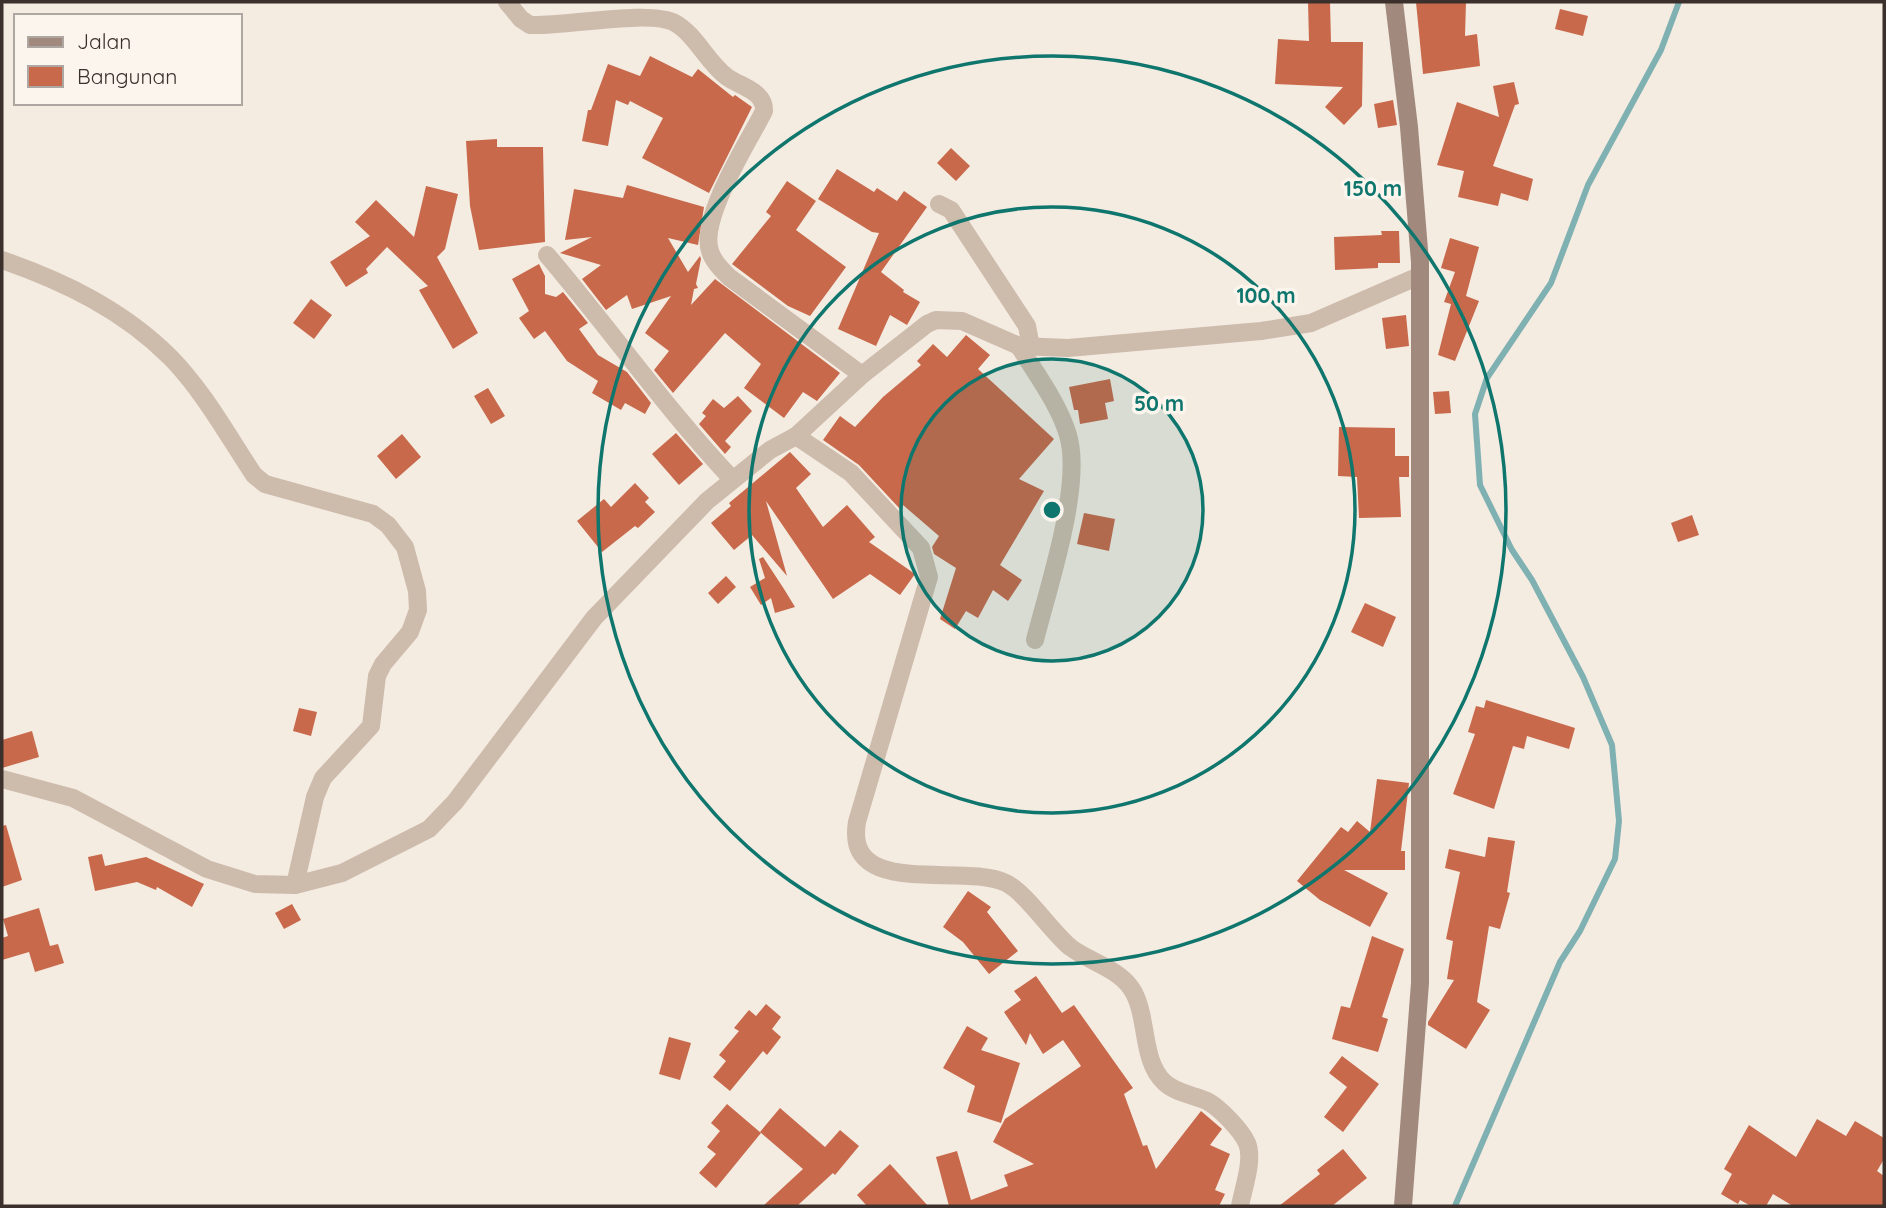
<svg xmlns="http://www.w3.org/2000/svg" width="1886" height="1208" font-family="Quicksand,sans-serif">
	<style>
		.lines { fill: none; stroke-linecap: round; stroke-linejoin: round }
		.stream { stroke: #7fb0b2; stroke-width: 6 }
		.building { fill: #c8694b }
		.street { stroke: #cdbbac; stroke-width: 18 }
		.secondary { stroke: #a18a7d; stroke-width: 18 }
		.ring { fill: none; stroke: #0f766e; stroke-width: 3.5 }
		.centre { fill: #0f766e; stroke: #fbf5ee; stroke-width: 3.5 }
		.ring-label { font-size: 21px; text-anchor: middle; font-weight: bold; fill: #0f766e; stroke: #fbf5ee; stroke-width: 7; stroke-linejoin: round; paint-order: stroke }
	</style>
	<rect width="100%" height="100%" fill="#f4ebe1"/>
	<g class="lines">
		<path class="stream" d="M1455,1206L1560,962L1580,931L1615,859L1619,821L1612,745L1583,677L1532,580L1512,550L1480,485L1475,414L1487,378L1551,283L1588,185L1661,50L1679,2"/>
	</g>
	<g class="building">
		<path d="M1308,2H1330L1331,42H1363L1362,106L1344,125L1325,107L1343,87L1275,84L1278,39L1309,41Z"/>
		<path d="M1416,2H1466L1465,36L1477,34L1480,66L1423,74Z"/>
		<path d="M1560,9L1588,16L1583,36L1555,29Z"/>
		<path d="M650,56L692,77L698,69L733,97L735,95L752,107L709,193L642,158L663,118L630,101L628,105L616,100L608,146L582,141L588,110H591L608,64L640,76Z"/>
		<path d="M1514,82L1519,104L1515,105L1493,166L1533,179L1528,201L1501,193L1498,206L1458,197L1464,171L1437,165L1457,102L1499,117L1493,86Z"/>
		<path d="M1393,100L1397,125L1378,128L1374,104Z"/>
		<path d="M497,139V147H543L545,242L479,250L470,206L466,141Z"/>
		<path d="M951,148L970,166L956,181L937,163Z"/>
		<path d="M837,169L874,192L877,188L897,201L904,191L927,207L881,272L904,290L903,292L920,302L907,325L890,315L876,346L838,329L879,233L872,232L818,199Z"/>
		<path d="M787,181L816,201L796,230L846,267L810,316L788,306L732,264L771,216L766,212Z"/>
		<path d="M627,185L704,207L698,245L668,238L688,272L700,256L701,259L696,284L698,288L694,289L691,305L715,279L840,373L817,401L803,392L784,418L744,388L761,364L725,333L673,393L654,370L669,351L645,333L671,296L632,309L627,295L606,310L582,279L601,265L560,253L592,237L565,240L574,189L623,198Z"/>
		<path d="M426,186L458,194L445,249L437,257L478,333L453,349L419,290L428,286L387,247L366,269L368,273L346,287L330,262L370,236L355,222L376,200L414,237Z"/>
		<path d="M1381,231H1399L1400,263H1378V268L1335,270L1334,237L1382,235Z"/>
		<path d="M1450,238L1479,247L1466,296L1479,301L1455,361L1438,355L1451,304L1444,302L1455,272L1441,268Z"/>
		<path d="M539,264L545,276V294L556,297L563,292L588,323L579,329L598,355L627,372L651,403L645,414L625,403L621,410L592,393L598,381L567,361L545,331L534,339L519,318L529,311L512,279Z"/>
		<path d="M311,299L332,315L314,339L293,323Z"/>
		<path d="M1406,315L1409,346L1386,349L1382,318Z"/>
		<path d="M966,335L990,355L978,369L1054,439L1019,479L1044,491L1000,565L1022,580L1008,601L993,590L978,618L966,611L955,629L940,619L956,568L934,554L932,547L939,536L903,505L900,509L859,465L823,440L840,416L855,427L883,397L921,365L917,361L933,344L947,357Z"/>
		<path d="M1110,379L1114,401L1105,403L1108,419L1080,424L1078,410H1074L1069,387Z"/>
		<path d="M488,388L505,416L491,424L474,396Z"/>
		<path d="M1449,391L1451,413L1435,414L1433,392Z"/>
		<path d="M738,396L752,411L725,441L731,447L725,454L699,424L706,416L702,413L713,399L724,408Z"/>
		<path d="M1339,427L1395,428V456H1409V477H1399L1401,517L1359,518L1357,477L1338,476Z"/>
		<path d="M676,433L703,464L679,485L652,454Z"/>
		<path d="M402,434L421,457L396,479L377,456Z"/>
		<path d="M790,452L811,474L796,488L823,527L847,505L875,537L869,542L915,574L900,595L870,574L833,599L766,501L787,576L752,535L734,550L711,523L731,506L729,503Z"/>
		<path d="M635,483L649,498L645,502L655,512L638,528L635,526L602,552L577,521L604,499L611,507Z"/>
		<path d="M1084,513L1115,519L1109,551L1077,544Z"/>
		<path d="M1692,515L1699,535L1678,542L1671,523Z"/>
		<path d="M763,557L784,589L795,607L775,613L771,598L761,605L750,587L765,578L759,559Z"/>
		<path d="M726,576L736,587L718,604L708,593Z"/>
		<path d="M1365,603L1396,617L1383,647L1351,632Z"/>
		<path d="M1486,700L1575,728L1569,749L1527,736L1524,749L1513,746L1494,809L1453,794L1475,734L1468,732L1476,706L1484,708Z"/>
		<path d="M299,708L317,712L311,736L293,731Z"/>
		<path d="M32,731L39,757L2,768V740Z"/>
		<path d="M1377,779L1409,783L1401,851H1405V870H1344L1388,893L1370,927L1320,900L1297,881L1341,827L1348,832L1357,821L1370,832Z"/>
		<path d="M6,825L22,880L2,887V826Z"/>
		<path d="M1488,837L1515,841L1507,892L1510,893L1500,929L1489,926L1477,1002L1490,1010L1466,1049L1428,1025V1022L1454,980L1447,979L1453,941L1446,939L1460,872L1445,868L1449,849L1485,857Z"/>
		<path d="M102,854L105,866L146,857L204,884L192,907L157,887L156,890L137,882L95,891L88,857Z"/>
		<path d="M968,891L991,907L987,912L1018,951L989,974L963,942L943,927Z"/>
		<path d="M292,904L301,920L284,929L275,913Z"/>
		<path d="M39,908L50,946L58,944L64,963L35,972L29,952L2,960V938L8,936L3,919Z"/>
		<path d="M1372,936L1404,949L1382,1017L1388,1019L1378,1052L1332,1039L1341,1006L1350,1008Z"/>
		<path d="M1036,976L1062,1013L1074,1005L1133,1088L1124,1094L1143,1146L1147,1145L1156,1169L1201,1111L1222,1129L1210,1145L1230,1154L1215,1190L1225,1194L1219,1206H949L936,1157L957,1151L971,1200L1008,1186L1004,1175L1034,1164L993,1142L1005,1119L1081,1066L1063,1040L1043,1054L1030,1033L1026,1045L1004,1012L1021,1000L1014,991Z"/>
		<path d="M766,1004L781,1017L772,1029L781,1037L767,1055L763,1051L730,1091L713,1077L726,1061L719,1055L739,1031L734,1028L749,1010L756,1016Z"/>
		<path d="M967,1026L988,1038L981,1050L1020,1063L1001,1123L967,1112L975,1086L943,1068Z"/>
		<path d="M669,1037L691,1043L680,1080L659,1074Z"/>
		<path d="M1342,1056L1379,1084L1343,1132L1324,1117L1347,1087L1329,1073Z"/>
		<path d="M727,1104L761,1133L716,1188L699,1173L716,1154L707,1147L720,1131L711,1123Z"/>
		<path d="M780,1108L825,1147L840,1130L859,1146L835,1175L833,1173L797,1206H763L803,1169L760,1132Z"/>
		<path d="M1817,1119L1846,1136L1855,1121L1884,1138V1159L1877,1171L1884,1176V1206H1793L1773,1194L1766,1206H1751L1740,1200L1738,1204L1721,1194L1732,1174L1724,1169L1749,1125L1796,1157Z"/>
		<path d="M1343,1149L1367,1178L1332,1206H1279L1320,1174L1317,1170Z"/>
		<path d="M890,1164L928,1206H867L857,1195Z"/>
	</g>
	<g class="lines">
		<g class="street">
			<path d="M507,2L521,19L530,25C563,27 650,9 675,23C696,35 707,62 727,77C741,87 765,91 764,111C749,141 699,218 710,251C713,261 721,269 729,277L862,375"/>
			<path d="M939,204L951,210L1027,326L1031,347"/>
			<path d="M547,255C610,329 666,409 732,479"/>
			<path d="M2,260C65,282 123,310 171,358C204,392 228,436 254,475L265,484L373,514L388,525L405,547L417,591L418,610L410,632L383,664L377,676L371,726L323,778L315,797L295,885"/>
			<path d="M1019,346C1036,374 1059,404 1068,435C1083,485 1048,588 1035,640"/>
			<path d="M796,436L851,473L921,548L929,577L857,822C844,900 963,862 1006,883C1025,892 1051,931 1070,947C1088,961 1117,968 1131,988C1149,1014 1140,1059 1164,1082C1175,1093 1194,1095 1207,1101C1220,1108 1241,1130 1247,1143C1254,1160 1243,1189 1240,1206"/>
			<path d="M2,779L73,798L207,869L255,884L295,885L342,873L429,829L455,802L594,618L707,501L770,450L796,436L862,375L927,324L936,320L962,321L1019,346L1068,348L1261,331L1311,323L1419,276"/>
		</g>
		<path class="secondary" d="M1394,2L1409,127L1420,262V983L1403,1206"/>
	</g>
	<circle cx="1052" cy="510" r="151" fill="#0f766e" fill-opacity=".12"/>
	<g class="ring">
		<circle cx="1052" cy="510" r="151"/>
		<circle cx="1052" cy="510" r="303"/>
		<circle cx="1052" cy="510" r="454"/>
	</g>
	<circle cx="1052" cy="510" r="10" class="centre"/>
	<g class="ring-label">
		<text x="1373" y="196">150 m</text>
		<text x="1266" y="303">100 m</text>
		<text x="1159" y="411">50 m</text>
	</g>
	<rect width="1886" height="1208" fill="none" stroke="#3b302b" stroke-width="7"/>
	<rect x="14" y="14" width="228" height="91" fill="#fbf5ee" stroke="#aea6a0" stroke-width="2"/>
	<rect x="28" y="37" width="35" height="10" fill="#a18a7d" stroke="#aea6a0" stroke-width="2"/>
	<text x="77" y="49" font-size="21" fill="#3b302b">Jalan</text>
	<rect x="28" y="66" width="35" height="21" fill="#c8694b" stroke="#aea6a0" stroke-width="2"/>
	<text x="77" y="84" font-size="21" fill="#3b302b">Bangunan</text>
</svg>
